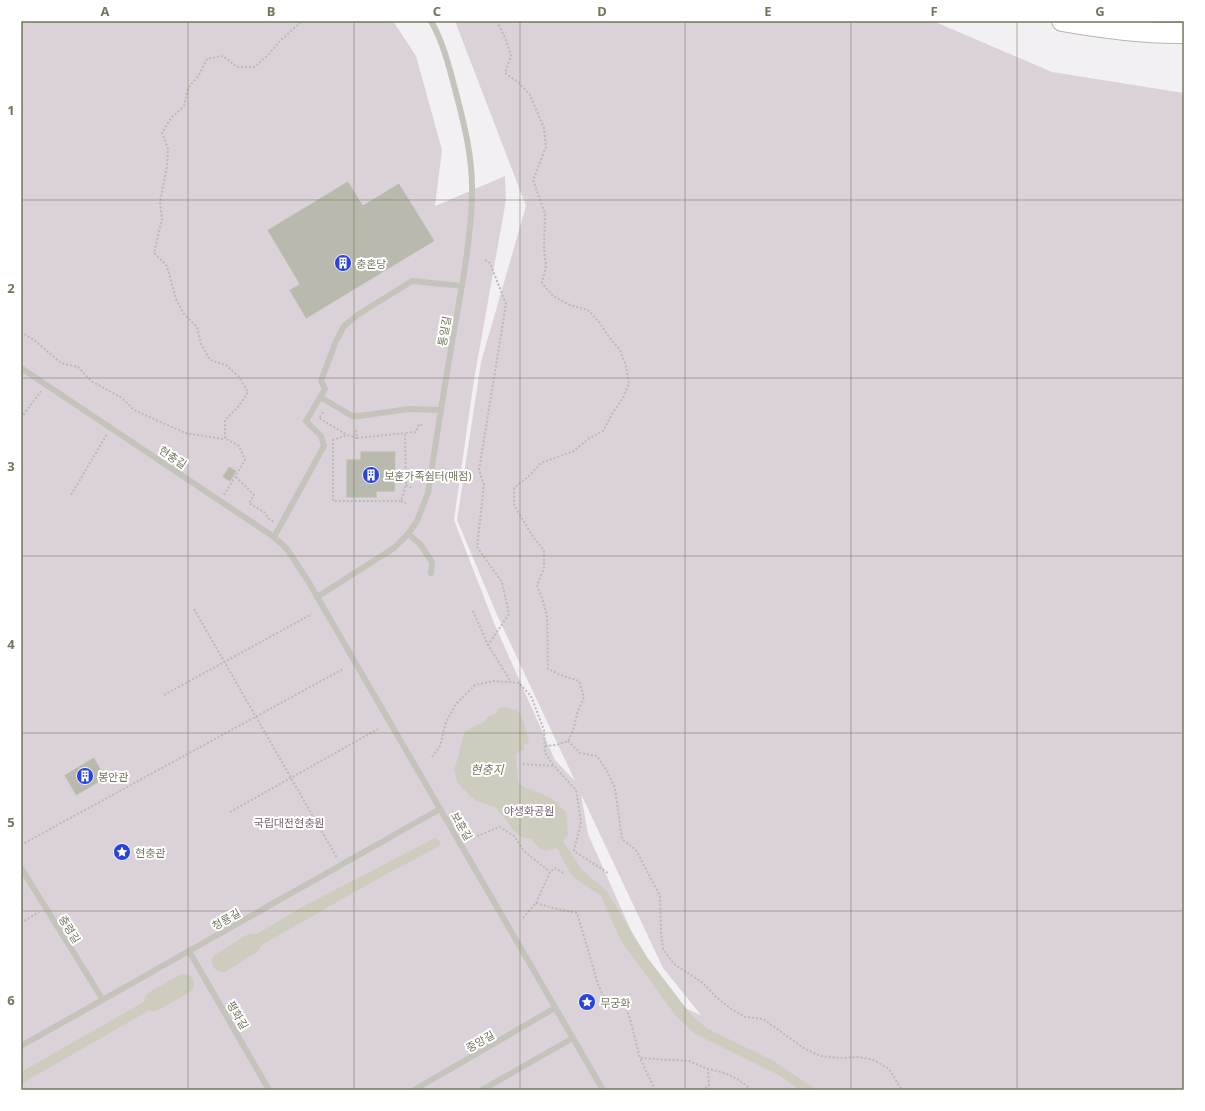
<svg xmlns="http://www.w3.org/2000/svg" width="1205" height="1111" font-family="'Noto Sans','Noto Sans KR',sans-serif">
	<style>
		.green { fill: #dbd2d9; fill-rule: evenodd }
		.water { fill: #cdccbf }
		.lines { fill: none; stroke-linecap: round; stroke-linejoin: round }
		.river { stroke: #cdccbf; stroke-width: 20 }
		.building { fill: #b9b9ae; stroke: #d5d3d5 }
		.primary-casing { stroke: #b6b7ae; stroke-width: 22 }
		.path { stroke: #babbb5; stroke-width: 2; stroke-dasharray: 2 2; stroke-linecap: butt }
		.lane { stroke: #c4c4bd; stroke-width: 6 }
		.primary { stroke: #fff; stroke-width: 20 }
		.grid { fill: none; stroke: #74765c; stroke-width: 1; stroke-opacity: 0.55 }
		.labels { text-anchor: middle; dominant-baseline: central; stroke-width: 4; stroke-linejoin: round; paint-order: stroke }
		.poi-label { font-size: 11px; fill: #74765c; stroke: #fff; text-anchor: start }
		.street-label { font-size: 11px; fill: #74765c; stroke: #fff }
		.park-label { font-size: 11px; fill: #78636f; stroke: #fff }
		.water-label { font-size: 12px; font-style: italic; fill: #77745a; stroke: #fff }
		.neatline { fill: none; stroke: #74765c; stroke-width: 1.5 }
		.grid-label { font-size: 13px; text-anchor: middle; font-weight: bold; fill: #74765c }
	</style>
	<rect width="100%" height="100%" fill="#f3f0f4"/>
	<path class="green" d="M21,21H393L416,56L442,150L435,206L505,176L506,200L474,380L454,520L494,623L555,760L575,781L497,615L457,520L481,362L526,206L455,21H933L1052,72L1184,93V1090H21ZM581,794L663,968L701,1015L668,1001L654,982L588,834Z"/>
	<g class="water">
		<path d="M502,707L517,710L523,719L529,743L523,745L525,749L516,754L518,781L522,786L551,798L566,812L568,835L563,841L582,870L606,890L647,957L692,1016L708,1029L772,1060L817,1090H800L779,1075L695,1034L676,1016L621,941L601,896L579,881L570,873L557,848L546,851L539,848L531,839L521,837L512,829L506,819L495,807L477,801L470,796L457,782L454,768C460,757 460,743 465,731L484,722L489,716L497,713L498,709Z"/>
		<path d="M435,838L440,841V846L436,848L381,877L235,960L228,958L230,950L302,907Z"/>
		<path d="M170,987L177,988L174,996L21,1084V1072Z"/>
	</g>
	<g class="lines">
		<g class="river">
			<path d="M222,962L251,944"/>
			<path d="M154,1001L184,984"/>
		</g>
	</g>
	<g class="building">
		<path d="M348,181L363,205L399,183L435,241L306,319L289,290L299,284L267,230Z"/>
		<path d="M360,451H396L395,492H377V498H346V459H360Z"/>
		<path d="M229,466L237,471L230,482L222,477Z"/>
		<path d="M94,757L106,778L76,796L64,775Z"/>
	</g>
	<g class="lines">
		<g class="primary-casing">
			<path id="primary" d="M1062,21C1102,28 1143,34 1184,33"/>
		</g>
		<g class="path">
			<path d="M497,21L506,40L511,56L505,73L519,83L530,95L544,128L546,147L533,180L545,214L544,249L546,266L542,283L553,296L570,305L588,310L599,322L609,337L620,350L626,366L629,383L623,398L612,414L603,431L588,439L574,451L541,463L529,476L514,488V505L533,537L544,550V568L537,585L543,601L547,617L548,669L563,676L579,681L584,697L577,714L573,731L568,741L556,745L544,746"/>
			<path d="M485,260L490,263L506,304L479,470L484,485L477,547L502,582L509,614L488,645"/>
			<path d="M21,332L34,340L61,363L78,367L91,381L122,398L134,410L185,433L223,439L225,438V420L238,407L248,392L239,377L226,365L210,360L201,344L197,327L184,314L176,299L167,266L154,253L162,219L160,202L167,166L168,149L162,133L171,118L184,106L188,88L199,75L207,59L223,56L237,67H255L269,54L280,41L302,21"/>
			<path d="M323,412L319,418L347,435"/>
			<path d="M21,418L41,391"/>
			<path d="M356,430L357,438L347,435L333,440V501H401L406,485L405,433L416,432L419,424L422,425"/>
			<path d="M357,438L405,433"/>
			<path d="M236,477L254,495L249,503L264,512L269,519L274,522"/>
			<path d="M406,485L411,488"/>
			<path d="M71,495L107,434"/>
			<path d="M224,495L245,460L239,446L225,438"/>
			<path d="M401,501L406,503"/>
			<path d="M194,609L337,858"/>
			<path d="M473,611L488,645L511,682"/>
			<path d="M164,695L312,614"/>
			<path d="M568,741L580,753L597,756L607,771L615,788L622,839L636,850L660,896L661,932L663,949L674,964L703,983L716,997L730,1008L745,1017L763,1019L805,1049L821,1056L840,1058L858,1057L874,1060L889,1069L902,1090"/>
			<path d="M432,757L440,746L446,722L456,704L475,685L494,681L519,683L531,696L544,730L545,753L554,766"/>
			<path d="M523,764L554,766L576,790L581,822L574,851L608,873"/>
			<path d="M230,812L378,729"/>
			<path d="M477,836L500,827L514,836L524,851L550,872"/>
			<path d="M21,845L343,669"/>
			<path d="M536,903L550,872L555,868L565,874"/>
			<path d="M523,918L536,903L557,909L577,913L598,984L607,1004L625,1005L630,1019L640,1058"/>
			<path d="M21,923L39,912"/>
			<path d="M655,1090L640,1058L689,1061L708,1069"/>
			<path d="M702,1090L709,1086"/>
			<path d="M710,1090L709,1086L708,1069C725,1072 739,1078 751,1090"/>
		</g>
		<g class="lane">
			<path d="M21,368L274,537L287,549L308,581L603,1090"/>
			<path d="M320,397L352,416H359L409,409L441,410"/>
			<path d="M408,534L420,544L432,562L431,573"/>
			<path d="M274,537L324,446L321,436L306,421L325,389L321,381L336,341L344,326L359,314L412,281L462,286"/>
			<path d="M317,597L394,548L408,534L417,521L428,493C436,441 444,389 453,337C461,290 471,242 472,194C473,158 464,123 455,89C449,66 443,42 431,21"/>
			<path d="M21,868L103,1000"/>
			<path d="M189,951L269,1090"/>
			<path d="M21,1046L440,809"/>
			<path d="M414,1090L555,1008"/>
			<path d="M482,1090L573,1038"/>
		</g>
		<use href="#primary" class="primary"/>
	</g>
	<path class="grid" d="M188,21V1090M354,21V1090M520,21V1090M685,21V1090M851,21V1090M1017,21V1090M21,200H1184M21,378H1184M21,556H1184M21,733H1184M21,911H1184"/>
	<defs>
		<g id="building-disc" transform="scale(0.9)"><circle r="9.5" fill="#2844dd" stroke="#fff"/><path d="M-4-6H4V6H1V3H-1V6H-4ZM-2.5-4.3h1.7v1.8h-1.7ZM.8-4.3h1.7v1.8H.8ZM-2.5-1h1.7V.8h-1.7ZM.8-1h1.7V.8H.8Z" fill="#fff"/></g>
		<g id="sight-disc" transform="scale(0.9)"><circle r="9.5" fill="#2844dd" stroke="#fff"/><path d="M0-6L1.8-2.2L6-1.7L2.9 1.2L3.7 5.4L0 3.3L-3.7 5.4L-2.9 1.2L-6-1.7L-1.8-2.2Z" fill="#fff"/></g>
	</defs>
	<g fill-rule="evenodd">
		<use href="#building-disc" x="343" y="263"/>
		<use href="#building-disc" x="371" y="475"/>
		<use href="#building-disc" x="85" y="776"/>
		<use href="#sight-disc" x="122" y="852"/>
		<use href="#sight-disc" x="587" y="1002"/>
	</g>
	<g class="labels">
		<g class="poi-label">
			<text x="356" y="263">충혼당</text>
			<text x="384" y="475">보훈가족쉼터(매점)</text>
			<text x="98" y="776">봉안관</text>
			<text x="135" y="852">현충관</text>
			<text x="600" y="1002">무궁화</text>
		</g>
		<g class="street-label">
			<text transform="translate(444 331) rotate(-80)">통일길</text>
			<text transform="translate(173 457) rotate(34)">현충길</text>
			<text transform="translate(462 826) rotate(60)">보훈길</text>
			<text transform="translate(226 919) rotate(-30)">청룡길</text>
			<text transform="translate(70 929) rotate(58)">충령길</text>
			<text transform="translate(238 1015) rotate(60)">평화길</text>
			<text transform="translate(480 1041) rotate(-30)">중앙길</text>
		</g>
		<g class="park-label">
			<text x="529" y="810">야생화공원</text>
			<text x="289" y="822">국립대전현충원</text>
		</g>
		<g class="water-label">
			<text x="487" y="769">현충지</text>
		</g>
	</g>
	<rect width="1205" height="1111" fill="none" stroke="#ffffff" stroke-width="44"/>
	<rect x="22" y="22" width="1161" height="1067" class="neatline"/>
	<g class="grid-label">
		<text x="105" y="16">A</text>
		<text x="271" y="16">B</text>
		<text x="437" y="16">C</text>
		<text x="602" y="16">D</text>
		<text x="768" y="16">E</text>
		<text x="934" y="16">F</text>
		<text x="1100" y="16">G</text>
		<text x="11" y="115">1</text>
		<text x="11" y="293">2</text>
		<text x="11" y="471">3</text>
		<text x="11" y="649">4</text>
		<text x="11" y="827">5</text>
		<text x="11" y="1005">6</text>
	</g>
</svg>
